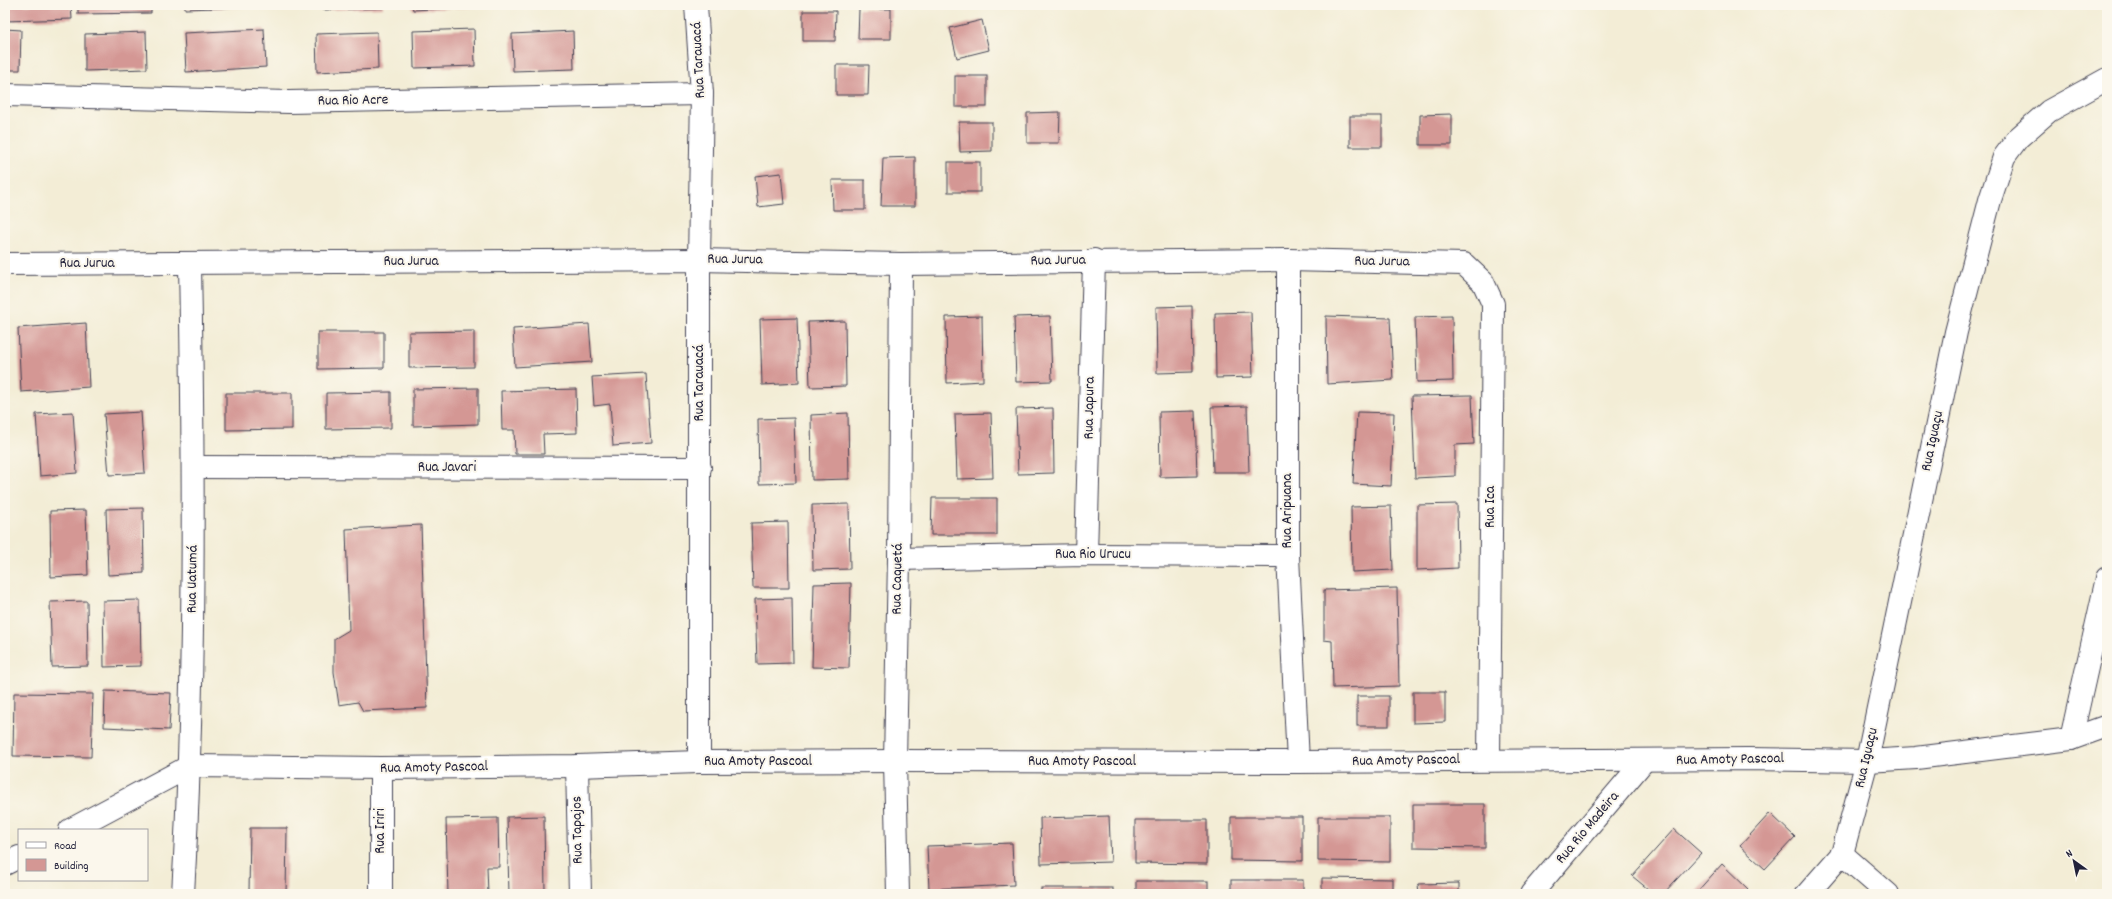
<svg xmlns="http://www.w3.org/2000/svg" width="2112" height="899" font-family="Dekko,sans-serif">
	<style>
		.building { fill: #d49794 }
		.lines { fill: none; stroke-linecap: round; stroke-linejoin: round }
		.street-casing { stroke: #414052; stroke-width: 24 }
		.street { stroke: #fff; stroke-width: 22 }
		.labels { text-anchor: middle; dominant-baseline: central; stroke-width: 4; stroke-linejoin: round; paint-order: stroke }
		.street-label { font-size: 15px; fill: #22223b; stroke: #fbf7ec }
	</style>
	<rect width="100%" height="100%" fill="#fbf7ec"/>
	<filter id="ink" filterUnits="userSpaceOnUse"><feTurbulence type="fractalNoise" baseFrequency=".025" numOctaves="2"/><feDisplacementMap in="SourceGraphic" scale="8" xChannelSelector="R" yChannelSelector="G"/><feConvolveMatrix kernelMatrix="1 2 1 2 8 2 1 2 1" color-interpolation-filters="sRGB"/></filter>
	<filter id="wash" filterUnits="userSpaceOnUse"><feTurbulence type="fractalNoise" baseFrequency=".012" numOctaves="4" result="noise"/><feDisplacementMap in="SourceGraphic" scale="16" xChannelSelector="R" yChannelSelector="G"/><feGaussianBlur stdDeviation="0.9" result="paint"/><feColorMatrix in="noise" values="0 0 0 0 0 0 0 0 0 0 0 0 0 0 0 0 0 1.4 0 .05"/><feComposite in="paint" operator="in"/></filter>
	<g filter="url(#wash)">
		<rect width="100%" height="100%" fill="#f3edd6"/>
		<g id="blocks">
			<g class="building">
				<path d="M5,5H71L72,19L5,21Z"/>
				<path d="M78,5H151V13L78,14Z"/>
				<path d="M185,5H247V7L185,9Z"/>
				<path d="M322,5H383V8L322,10Z"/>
				<path d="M412,5H474V7L413,10Z"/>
				<path d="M859,9H891V39H858Z"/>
				<path d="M803,11H836L835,41H803Z"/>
				<path d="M982,20L989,50L957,58L950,28Z"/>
				<path d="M5,29L21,30L20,70H5Z"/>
				<path d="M264,29L266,67L186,72L184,33Z"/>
				<path d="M474,29L475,66L414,68L413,31Z"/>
				<path d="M573,31L574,69L513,71L512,34Z"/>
				<path d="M146,32L147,69L85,71V34Z"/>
				<path d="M377,32L378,69L317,72L316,34Z"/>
				<path d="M836,65H869L868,95H836Z"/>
				<rect x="955" y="76" width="32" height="31"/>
				<path d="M1060,112L1059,143H1027V113Z"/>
				<path d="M1452,114V145H1420V115Z"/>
				<rect x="1350" y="116" width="32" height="31"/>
				<path d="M959,122H992V151L960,152Z"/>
				<path d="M915,157V206H881L883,158Z"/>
				<rect x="948" y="162" width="32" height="30"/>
				<path d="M781,173L784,204L758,207L755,176Z"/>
				<path d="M832,180H865V210H833Z"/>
				<path d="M1192,306L1193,372L1157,373L1156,307Z"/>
				<path d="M1251,312L1253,377L1216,378L1215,313Z"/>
				<path d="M982,316L983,381L947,383L946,317Z"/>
				<path d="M1050,316L1052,381L1016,382L1014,317Z"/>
				<path d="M1326,316L1390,318L1393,380L1327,384Z"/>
				<path d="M1452,316L1453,381L1417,382L1415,317Z"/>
				<path d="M797,318L799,383L762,385L760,319Z"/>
				<path d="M845,321L846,386L810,387L808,322Z"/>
				<path d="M86,323L89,387L21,392L18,328Z"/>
				<path d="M589,324L592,362L515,367L513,329Z"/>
				<path d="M474,331V367L409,368V332Z"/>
				<path d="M318,332H384V368L318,369Z"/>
				<path d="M646,374L651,443L613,446L610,404L594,406L592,377Z"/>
				<path d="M478,388V424L413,426V389Z"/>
				<path d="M576,389L577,433L543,434L544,454H515L514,430H502L501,391Z"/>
				<path d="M391,392V428L326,429V393Z"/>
				<path d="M226,393H292V429L226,430Z"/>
				<path d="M1472,395L1474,444L1455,445V476L1415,478L1412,396Z"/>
				<path d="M1247,406L1249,472H1213L1211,407Z"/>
				<path d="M1053,408L1054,473L1018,474L1016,409Z"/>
				<path d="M1195,411L1197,476L1160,477L1159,412Z"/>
				<path d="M73,412L77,473L40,476L36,414Z"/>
				<path d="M141,412L145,473L109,475L104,414Z"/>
				<path d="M1357,412L1394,413L1391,486L1353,484Z"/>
				<path d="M848,413L849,479L812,480L811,415Z"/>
				<path d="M991,413L993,478L957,479L955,414Z"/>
				<path d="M794,418L796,483L759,484L758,419Z"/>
				<path d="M932,498H997V535H931Z"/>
				<path d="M849,504L850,569L813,570L812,505Z"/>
				<path d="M1457,504L1458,568L1417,570V505Z"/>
				<path d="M1391,506L1393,570L1352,572L1351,507Z"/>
				<path d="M143,508L144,573L108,575L106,509Z"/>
				<path d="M86,510L88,575L51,577L50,511Z"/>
				<path d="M788,522L789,588H753L751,523Z"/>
				<path d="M421,525L427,708L363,711L358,702L339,705L334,672V639L349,630L346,529Z"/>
				<path d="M851,583L849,668L812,667L814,584Z"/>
				<path d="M1397,588L1399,686L1333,688L1332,641L1324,640V590Z"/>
				<path d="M792,598L793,663L757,664L755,599Z"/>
				<path d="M140,600L141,666L104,667L103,601Z"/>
				<path d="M87,601L88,666L52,667L50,602Z"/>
				<path d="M105,691L171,693L169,730L104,727Z"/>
				<path d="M1413,692H1445V722L1413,723Z"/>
				<path d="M14,693L93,694L91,757L13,756Z"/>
				<rect x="1357" y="696" width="32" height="30"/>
				<path d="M1413,804H1485V848L1413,847Z"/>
				<path d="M1770,813L1795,837L1765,869L1740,846Z"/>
				<path d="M544,816L545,894H509L507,817Z"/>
				<path d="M1109,816L1111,862L1041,864L1040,818Z"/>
				<path d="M1231,817H1302V861L1231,860Z"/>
				<path d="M1318,817H1390V862L1318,861Z"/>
				<path d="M498,818L499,867H487L488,894H448L446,819Z"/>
				<path d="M1135,820H1207V864L1135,863Z"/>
				<path d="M250,828H287L286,894L249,893Z"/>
				<path d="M1674,829L1701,853L1663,894H1654L1632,876Z"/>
				<path d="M1012,843L1014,885L929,889L927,846Z"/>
				<path d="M1722,864L1748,889L1743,894H1695Z"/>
				<path d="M1322,878L1393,879V894H1322Z"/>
				<rect x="1231" y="880" width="72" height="14"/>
				<rect x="1136" y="881" width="72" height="13"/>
				<path d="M1459,883V894H1419L1418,884Z"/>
				<rect x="1041" y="888" width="72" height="6"/>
			</g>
		</g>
	</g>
	<g filter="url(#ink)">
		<use href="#blocks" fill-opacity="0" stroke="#414052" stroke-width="1"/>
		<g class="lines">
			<g class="street-casing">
				<g id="street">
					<path d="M696,5L702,94L699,260V762"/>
					<path d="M5,95L289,102L702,94"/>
					<path d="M1288,260V556L1298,762"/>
					<path d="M5,264L699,260L901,264L1288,260L1464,264L1483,282L1493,304L1489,760"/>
					<path d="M194,467L700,468"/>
					<path d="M1086,555L1094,260"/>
					<path d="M899,559L1086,555L1288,556"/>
					<path d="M2071,739L2107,578"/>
					<path d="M577,766L580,894"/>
					<path d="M70,830L190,766L381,768L577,766L699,762L895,761L1298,762L1748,759L1867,761L1916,758L2071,739L2107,726"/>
					<path d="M1842,854L1888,894"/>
					<path d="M5,864L19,857"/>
					<path d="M183,894C195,684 194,474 190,264"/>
					<path d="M381,894V768"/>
					<path d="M898,894L895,761L899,559L901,264"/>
					<path d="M1531,894L1644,761"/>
					<path d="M1807,894L1842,854L1867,761L1956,332L1990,200L2004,157L2018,138L2049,111L2107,79"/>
				</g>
			</g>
			<use href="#street" class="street"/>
		</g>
	</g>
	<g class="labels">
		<g class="street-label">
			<text transform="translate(699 60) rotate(-93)">Rua Tarauacá</text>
			<text transform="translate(353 101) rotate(-1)">Rua Rio Acre</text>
			<text transform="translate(735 260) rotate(1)">Rua Jurua</text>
			<text transform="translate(1058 261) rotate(-1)">Rua Jurua</text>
			<text x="411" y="262">Rua Jurua</text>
			<text transform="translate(1382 262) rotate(1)">Rua Jurua</text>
			<text x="87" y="264">Rua Jurua</text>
			<text transform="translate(700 383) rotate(-90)">Rua Tarauacá</text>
			<text transform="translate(1090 408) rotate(-89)">Rua Japura</text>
			<text transform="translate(1933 441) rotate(-78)">Rua Iguaçu</text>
			<text x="447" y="468">Rua Javari</text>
			<text transform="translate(1491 507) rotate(-90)">Rua Ica</text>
			<text transform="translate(1288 511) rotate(-90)">Rua Aripuana</text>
			<text x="1093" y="555">Rua Rio Urucu</text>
			<text transform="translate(193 579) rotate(-89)">Rua Uatumá</text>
			<text transform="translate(898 579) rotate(-89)">Rua Caquetá</text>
			<text transform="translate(1867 758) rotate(-77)">Rua Iguaçu</text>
			<text transform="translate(1730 760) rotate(-1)">Rua Amoty Pascoal</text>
			<text transform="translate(1406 761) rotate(-1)">Rua Amoty Pascoal</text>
			<text x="758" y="762">Rua Amoty Pascoal</text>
			<text x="1082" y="762">Rua Amoty Pascoal</text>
			<text transform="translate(434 768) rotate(-1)">Rua Amoty Pascoal</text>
			<text transform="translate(1588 828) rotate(-50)">Rua Rio Madeira</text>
			<text transform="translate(578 830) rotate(-91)">Rua Tapajos</text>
			<text transform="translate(381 831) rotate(-90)">Rua Iriri</text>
		</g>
	</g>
	<rect width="2112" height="899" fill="none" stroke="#fbf7ec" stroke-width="20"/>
	<rect x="18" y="829" width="130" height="52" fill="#fbf7ec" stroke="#a4a2a5"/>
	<rect x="26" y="842" width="20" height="6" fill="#ffffff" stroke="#a4a2a5"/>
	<text x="54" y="849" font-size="12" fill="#22223b">Road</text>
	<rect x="26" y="859" width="20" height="12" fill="#d49794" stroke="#a4a2a5"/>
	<text x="54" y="869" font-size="12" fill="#22223b">Building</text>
	<g transform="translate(2074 861) rotate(327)" stroke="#fbf7ec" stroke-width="3" paint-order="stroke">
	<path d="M0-3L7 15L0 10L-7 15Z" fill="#22223b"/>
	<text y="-6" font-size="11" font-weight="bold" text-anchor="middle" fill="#22223b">N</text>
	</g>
</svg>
